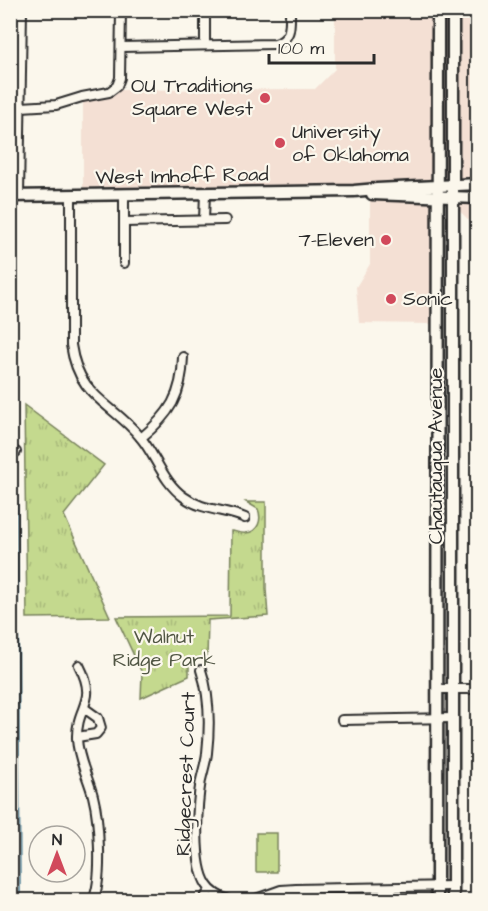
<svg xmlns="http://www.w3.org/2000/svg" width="488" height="911" font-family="'Architects Daughter',sans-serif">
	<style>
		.built { fill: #f4e0d4 }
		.grass { fill: #c4d98e; stroke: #78825c; stroke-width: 1.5 }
		.park { fill: url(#park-tufts); stroke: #78825c; stroke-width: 1.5 }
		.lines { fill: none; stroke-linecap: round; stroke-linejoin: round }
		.stream { stroke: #6992a4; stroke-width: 2 }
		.street-casing { stroke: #2b2b2b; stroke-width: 12 }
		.secondary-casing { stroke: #2b2b2b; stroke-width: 15 }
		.street { stroke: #fbf7ec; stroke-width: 8 }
		.secondary { stroke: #fbf7ec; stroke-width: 10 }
		.poi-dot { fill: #d1495b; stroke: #fbf7ec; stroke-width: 2 }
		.labels { text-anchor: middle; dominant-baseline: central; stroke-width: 4.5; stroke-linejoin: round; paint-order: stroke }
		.poi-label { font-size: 20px; fill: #2b2b2b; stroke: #fbf7ec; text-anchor: end }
		.street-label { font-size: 20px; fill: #2b2b2b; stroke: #fbf7ec }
		.park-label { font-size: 20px; fill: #515644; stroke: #fbf7ec }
	</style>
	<defs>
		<pattern id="park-tufts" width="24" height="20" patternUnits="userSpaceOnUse" patternTransform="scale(1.5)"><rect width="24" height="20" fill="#c4d98e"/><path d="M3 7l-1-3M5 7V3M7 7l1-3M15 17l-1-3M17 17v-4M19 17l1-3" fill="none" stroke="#a9ba7b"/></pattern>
	</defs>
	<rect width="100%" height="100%" fill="#fbf7ec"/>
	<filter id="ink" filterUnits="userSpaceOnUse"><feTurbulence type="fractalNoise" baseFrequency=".0167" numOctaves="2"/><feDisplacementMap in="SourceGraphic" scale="12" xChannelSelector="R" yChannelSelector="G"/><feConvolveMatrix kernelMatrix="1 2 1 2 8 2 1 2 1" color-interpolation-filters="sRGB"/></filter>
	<g filter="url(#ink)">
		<g class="built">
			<path d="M335,11H477V228L432,184L83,189V102L108,97L119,90L315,89L335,69Z"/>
			<path d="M370,198L432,199L433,324L359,323L356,287L370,264Z"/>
		</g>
		<rect class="grass" x="256" y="833" width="21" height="39"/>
		<g class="park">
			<path d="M24,405L104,465L64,515L110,617L27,618Z"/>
			<path d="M246,502H266V589L268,616L208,620L207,659L195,658L189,666V676L141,698L142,673L116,617L230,616L231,531C236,531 241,534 246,533C259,532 262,519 258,509Z"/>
		</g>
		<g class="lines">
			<path class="stream" d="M17,484L20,900"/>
			<g class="street-casing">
				<g id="street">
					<path d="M205,45V10"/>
					<path d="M121,47L275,44C292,39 290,26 290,10"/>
					<path d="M21,107L56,105L82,97L109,92L117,86L120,78L121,10"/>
					<path d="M124,194V263"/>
					<path d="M71,195V345C79,399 112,402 141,438C157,458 163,482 184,497C203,511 225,509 245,518"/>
					<path d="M19,196L22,10"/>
					<path d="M204,220L205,193"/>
					<path d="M124,222L225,220"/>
					<path d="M141,438C170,414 182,395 183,357"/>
					<path d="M10,450L16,452"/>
					<path d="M79,665C99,704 76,704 77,739C78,759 88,777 93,796C99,819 103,880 93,900"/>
					<path d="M201,670C210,696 210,726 207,753C206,762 203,771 201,780C197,804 193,865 207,885C212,893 220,897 229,900"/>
					<path d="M438,689H478"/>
					<path d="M342,720L453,718"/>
					<path d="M77,737L96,734L101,728L98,718L84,708"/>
					<path d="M203,900L210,890"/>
					<path d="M253,900L281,890L296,889L453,886"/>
				</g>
			</g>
			<g class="secondary-casing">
				<g id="secondary">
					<path d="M453,10V900"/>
					<path d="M372,194L478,198"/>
					<path d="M10,196L354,191L377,189L478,184"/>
					<path d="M437,900L438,10"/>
				</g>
			</g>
			<use href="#street" class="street"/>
			<use href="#secondary" class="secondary"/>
		</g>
	</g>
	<g class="poi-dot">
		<circle cx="265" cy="98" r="6"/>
		<circle cx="280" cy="143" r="6"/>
		<circle cx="386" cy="240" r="6"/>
		<circle cx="391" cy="299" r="6"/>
	</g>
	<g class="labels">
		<g class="poi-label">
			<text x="253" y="86">OU Traditions<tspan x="253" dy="23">Square West</tspan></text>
			<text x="292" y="132" text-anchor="start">University<tspan x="292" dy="23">of Oklahoma</tspan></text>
			<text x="374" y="240">7-Eleven</text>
			<text x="403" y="299" text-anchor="start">Sonic</text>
		</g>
		<g class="street-label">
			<text transform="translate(182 176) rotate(-1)">West Imhoff Road</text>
			<text transform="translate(436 456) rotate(-90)">Chautauqua Avenue</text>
			<text transform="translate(186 774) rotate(-88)">Ridgecrest Court</text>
		</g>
		<g class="park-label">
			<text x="164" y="637">Walnut<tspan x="164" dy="23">Ridge Park</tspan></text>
		</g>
	</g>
	<rect width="488" height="911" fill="none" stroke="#fbf7ec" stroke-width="36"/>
	<rect x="18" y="18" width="452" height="875" fill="none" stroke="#2b2b2b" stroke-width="2" filter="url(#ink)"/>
	<g transform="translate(57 854)"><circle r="28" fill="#fbf7ec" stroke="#a8a59f" stroke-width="1.5"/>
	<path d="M0-4.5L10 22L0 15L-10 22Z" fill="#d1495b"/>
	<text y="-9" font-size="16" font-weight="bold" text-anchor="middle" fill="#2b2b2b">N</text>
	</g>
	<path d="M269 54v9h105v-9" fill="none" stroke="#2b2b2b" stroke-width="3"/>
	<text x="278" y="54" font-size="18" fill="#2b2b2b" stroke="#fbf7ec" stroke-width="4.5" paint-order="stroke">100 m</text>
</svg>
